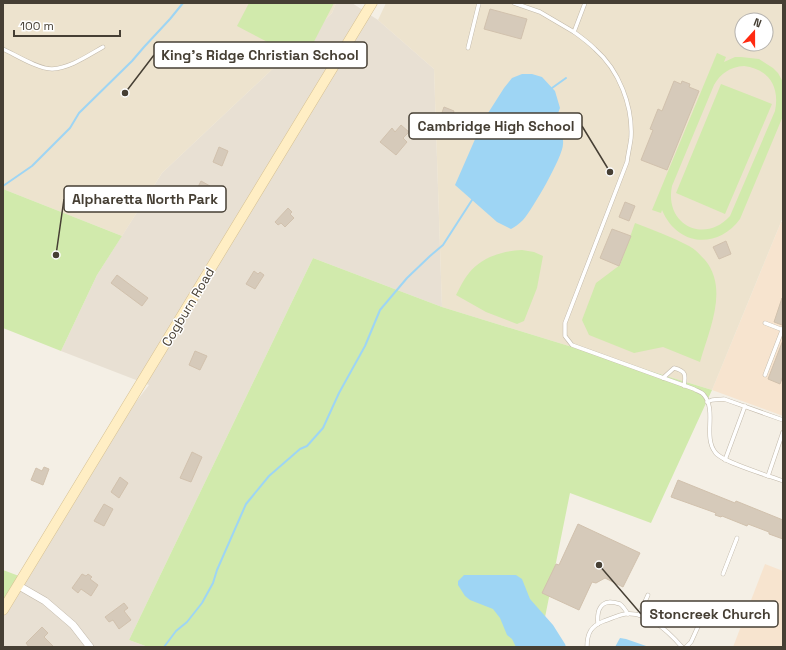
<svg xmlns="http://www.w3.org/2000/svg" width="786" height="650" font-family="'Space Grotesk',sans-serif">
	<style>
		.residential { fill: #e8e0d3 }
		.commercial { fill: #f7e4cf }
		.education { fill: #ede3ce; fill-rule: evenodd }
		.green { fill: #d1eaac; fill-rule: evenodd }
		.water { fill: #9ed5f4 }
		.lines { fill: none; stroke-linecap: round; stroke-linejoin: round }
		.stream { stroke: #9ed5f4; stroke-width: 2 }
		.building { fill: #d6caba; stroke: #d1c1ad }
		.lane-casing { stroke: #c2b9aa; stroke-width: 4.5 }
		.street-casing { stroke: #c2b9aa; stroke-width: 8 }
		.secondary-casing { stroke: #d6c193; stroke-width: 11 }
		.lane { stroke: #fff; stroke-width: 3.5 }
		.street { stroke: #fff; stroke-width: 7 }
		.secondary { stroke: #ffeec4; stroke-width: 10 }
		.labels { text-anchor: middle; dominant-baseline: central; stroke-width: 3; stroke-linejoin: round; paint-order: stroke }
		.street-label { font-size: 13px; fill: #463f34; stroke: #fff }
		.leader { fill: none; stroke: #463f34; stroke-width: 1.5 }
		.callout-dot { fill: #463f34; stroke: #fff; stroke-width: 1.5 }
		.callout { fill: #fff; stroke: #463f34; stroke-width: 1.5 }
		.callout-label { font-size: 14px; text-anchor: middle; font-weight: bold; fill: #463f34 }
	</style>
	<rect width="100%" height="100%" fill="#f4efe5"/>
	<path class="residential" d="M336,3H352L378,20L434,69L442,307L313,258L129,640L148,647H3V609L104,443L149,385L61,351L97,275L162,173L332,13Z"/>
	<g class="commercial">
		<path d="M781,222H783V416L712,390Z"/>
		<path d="M765,564L783,571V647H733Z"/>
	</g>
	<g class="education">
		<path d="M3,3H336L332,13L162,173L122,236L3,189Z"/>
		<path d="M386,3H783V217L712,390L442,307L434,69L378,20ZM742,20H766V44H742Z"/>
	</g>
	<g class="green">
		<path d="M249,3H334L304,61L237,26Z"/>
		<path d="M717,53L726,57L724,62L735,57H741L759,59L773,68L778,73L783,82V116L740,219C717,250 677,246 662,210L661,213L652,210ZM744,66C769,69 780,87 775,111L730,216C704,245 664,224 672,186L714,85C721,73 730,67 744,66Z"/>
		<path d="M721,84L772,104L725,214L676,193Z"/>
		<path d="M3,189L122,236L97,275L61,351L3,328Z"/>
		<path d="M635,223C653,230 672,237 689,246C695,249 700,255 705,260C729,289 709,330 700,362L663,347L634,353L589,335L582,320L596,283L620,265Z"/>
		<path d="M522,250L534,252L543,256L537,288L524,321L517,324L486,312L456,295C460,288 463,280 469,273C482,257 502,251 522,250Z"/>
		<path d="M313,258L442,307L712,390L651,523L570,493L539,647H148L129,640Z"/>
		<path d="M3,570L27,579L3,609Z"/>
	</g>
	<g class="water">
		<path d="M522,74H532L542,77L555,91L560,108L555,121C559,128 564,136 563,144C563,157 532,210 523,220C519,224 515,227 511,229L497,222L455,185L483,121L504,88L512,78Z"/>
		<path d="M464,575H516L522,579L530,599L553,625L565,644L566,647H516L512,639L507,635L500,618L493,609L470,600L465,596L458,585V581Z"/>
		<path d="M620,638L626,639L649,647H615Z"/>
	</g>
	<g class="lines">
		<g class="stream">
			<path d="M552,88L566,78"/>
			<path d="M3,186L32,166L70,128L79,113L132,61L144,47L170,19L183,3"/>
			<path d="M164,647L176,631L187,622L202,603L213,583L217,570L246,504L269,476L300,449L307,446L323,428L339,393L365,346L380,310L407,278L430,256L443,245L472,200"/>
		</g>
	</g>
	<g class="building">
		<path d="M490,9L527,19L521,39L484,29Z"/>
		<path d="M674,81L681,84L682,81L690,84L689,87L699,91L667,170L641,160L653,130L650,129L658,109L662,111Z"/>
		<path d="M444,107L454,111L449,128L438,124Z"/>
		<path d="M401,125L409,132L403,138L407,142L396,155L380,142L392,128L395,132Z"/>
		<path d="M219,147L228,151L222,166L213,162Z"/>
		<path d="M201,181L210,186L203,200L194,195Z"/>
		<path d="M625,202L635,206L629,221L619,217Z"/>
		<path d="M288,208L292,212L290,214L294,218L285,227L281,223L278,225L275,222Z"/>
		<path d="M612,229L631,236L619,266L600,258Z"/>
		<path d="M726,241L731,254L719,259L713,247Z"/>
		<path d="M254,271L258,274L260,272L264,275L255,289L246,284Z"/>
		<path d="M117,275L148,298L142,306L111,283Z"/>
		<path d="M782,298L783,325H782L774,322Z"/>
		<path d="M783,340V376L780,384L768,379Z"/>
		<path d="M195,351L207,356L200,370L189,365Z"/>
		<path d="M192,452L202,457L191,482L180,478Z"/>
		<path d="M44,467L49,469L43,485L31,480L36,468L42,471Z"/>
		<path d="M120,477L128,483L119,498L111,492Z"/>
		<path d="M678,480L735,503L736,501L783,520V539L769,534V532L748,524L747,526L722,516L721,517L715,515L716,513L671,497Z"/>
		<path d="M104,504L113,509L104,526L94,521Z"/>
		<path d="M578,524L640,553L623,587L605,578L596,583L592,582L579,610L542,593L556,564L559,565Z"/>
		<path d="M82,574L86,576L88,574L92,577L90,579L98,585L91,596L81,589L78,593L72,588Z"/>
		<path d="M124,603L128,608L124,611L131,620L119,629L113,620L109,622L105,617Z"/>
		<path d="M42,627L48,633L44,637L54,647H29L26,643Z"/>
	</g>
	<g class="lines">
		<g class="lane-casing">
			<g id="lane">
				<path d="M514,3L540,12L574,32L585,3"/>
				<path d="M574,32C581,37 589,43 595,49C619,70 633,106 631,138C630,146 628,154 627,162L565,323V336L572,345L694,389C697,391 702,392 704,395C717,411 703,436 715,452C721,462 770,476 783,481"/>
				<path d="M468,48L479,3"/>
				<path d="M3,49C16,55 38,69 52,69C70,68 87,56 103,47"/>
				<path d="M765,323L783,330"/>
				<path d="M765,375L783,328"/>
				<path d="M663,378L674,368C686,371 686,375 684,386"/>
				<path d="M707,402L712,400L724,399L783,420"/>
				<path d="M725,460L745,406"/>
				<path d="M768,476L783,432"/>
				<path d="M723,574L737,538"/>
				<path d="M639,615L648,595"/>
				<path d="M598,624C597,614 598,603 610,602C613,602 617,603 620,604C623,606 626,611 628,614"/>
				<path d="M587,647C587,633 591,626 604,621C611,619 618,615 625,614C647,611 669,632 682,647"/>
				<path d="M686,647L691,642L701,620"/>
			</g>
		</g>
		<g class="street-casing">
			<path id="street" d="M19,586L45,601L73,625L90,647"/>
		</g>
		<g class="secondary-casing">
			<path id="secondary" d="M3,610L372,3"/>
		</g>
		<use href="#lane" class="lane"/>
		<use href="#street" class="street"/>
		<use href="#secondary" class="secondary"/>
	</g>
	<g class="labels">
		<g class="street-label">
			<text transform="translate(188 307) rotate(-59)">Cogburn Road</text>
		</g>
	</g>
	<path class="leader" d="M125 93L154 55M610 172L582 126M56 255L64 199M599 565L641 614"/>
	<g class="callout-dot">
		<circle cx="125" cy="93" r="4"/>
		<circle cx="610" cy="172" r="4"/>
		<circle cx="56" cy="255" r="4"/>
		<circle cx="599" cy="565" r="4"/>
	</g>
	<g class="callout">
		<rect x="154" y="42" width="213" height="26" rx="4"/>
		<rect x="409" y="113" width="173" height="26" rx="4"/>
		<rect x="64" y="186" width="162" height="26" rx="4"/>
		<rect x="641" y="601" width="137" height="26" rx="4"/>
	</g>
	<g class="callout-label">
		<text x="260" y="60">King's Ridge Christian School</text>
		<text x="496" y="131">Cambridge High School</text>
		<text x="145" y="204">Alpharetta North Park</text>
		<text x="710" y="619">Stoncreek Church</text>
	</g>
	<rect width="786" height="650" fill="none" stroke="#463f34" stroke-width="8"/>
	<g transform="translate(754 32) rotate(21)"><circle r="19" fill="#ffffff" stroke="#b5b2ae"/>
	<path d="M0-3L7 15L0 10L-7 15Z" fill="#ff2a11"/>
	<text y="-6" font-size="11" font-weight="bold" text-anchor="middle" fill="#463f34">N</text>
	</g>
	<path d="M14 30v6h106v-6" fill="none" stroke="#463f34" stroke-width="2"/>
	<text x="20" y="30" font-size="12" fill="#463f34" stroke="#ffffff" stroke-width="3" paint-order="stroke">100 m</text>
</svg>
